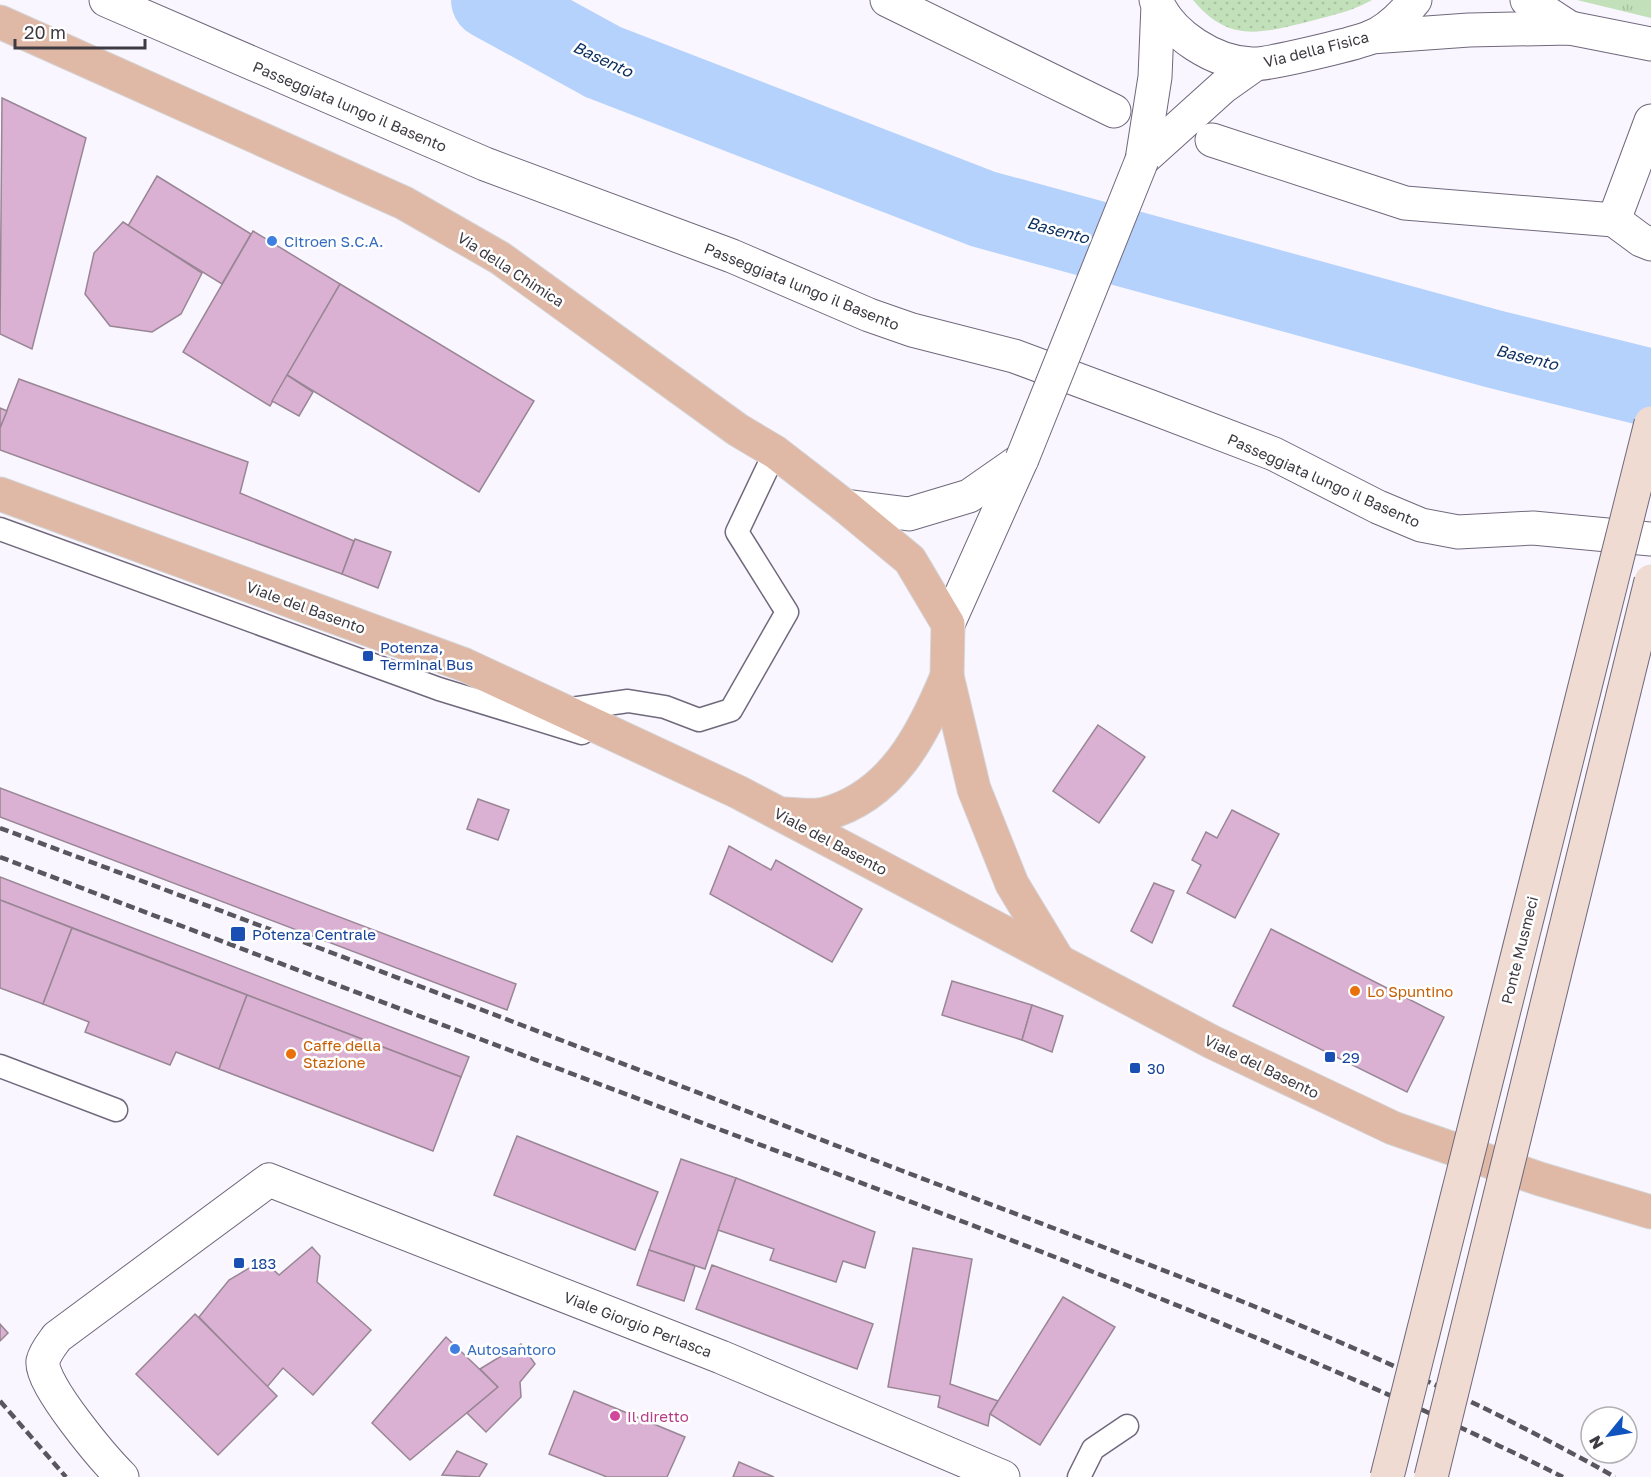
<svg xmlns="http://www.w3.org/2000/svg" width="1651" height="1477" font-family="'Golos Text',sans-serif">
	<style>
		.grass { fill: url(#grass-dots) }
		.park { fill: url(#park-tufts) }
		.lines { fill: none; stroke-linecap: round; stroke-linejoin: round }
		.river { stroke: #b5d2fc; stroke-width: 78 }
		.building { fill: #dbb1d3; stroke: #998695; stroke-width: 1.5 }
		.service-casing { stroke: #70687c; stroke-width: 25 }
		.pedestrian-casing { stroke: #70687c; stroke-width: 35 }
		.minor-casing { stroke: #70687c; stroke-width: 35 }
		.tertiary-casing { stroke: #70687c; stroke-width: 35 }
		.primary-casing { stroke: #d4d4d5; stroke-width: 35 }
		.service { stroke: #fff; stroke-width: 22 }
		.pedestrian { stroke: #fff; stroke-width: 33 }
		.minor { stroke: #fff; stroke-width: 33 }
		.tertiary { stroke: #fff; stroke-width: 33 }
		.primary { stroke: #e0b8a6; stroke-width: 33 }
		.rail { stroke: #59565e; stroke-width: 4.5; stroke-dasharray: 9 4.5; stroke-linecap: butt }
		.tertiary-bridge-casing { stroke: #70687c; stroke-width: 35; stroke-linecap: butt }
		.secondary-bridge-casing { stroke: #70687c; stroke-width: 35; stroke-linecap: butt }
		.tertiary-bridge { stroke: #fff; stroke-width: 33 }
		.secondary-bridge { stroke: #efdbd2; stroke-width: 33 }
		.shop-dot { fill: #3f7fe0; stroke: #fff; stroke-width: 2 }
		.transit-dot { fill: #1a4fb4; stroke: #fff; stroke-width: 2 }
		.food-dot { fill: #e8710a; stroke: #fff; stroke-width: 2 }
		.hotel-dot { fill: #d1479c; stroke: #fff; stroke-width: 2 }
		.labels { text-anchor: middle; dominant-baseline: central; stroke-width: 5; stroke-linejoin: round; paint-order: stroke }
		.street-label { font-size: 15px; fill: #3d3a42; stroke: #fff }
		.shop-label { font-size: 15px; fill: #366cbe; stroke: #fff; text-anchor: start }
		.transit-label { font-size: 15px; fill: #164399; stroke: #fff; text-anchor: start }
		.food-label { font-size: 15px; fill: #c56008; stroke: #fff; text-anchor: start }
		.hotel-label { font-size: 15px; fill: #b23c85; stroke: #fff; text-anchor: start }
		.water-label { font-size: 16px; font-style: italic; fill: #0a2e5f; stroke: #fff }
	</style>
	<defs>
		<pattern id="grass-dots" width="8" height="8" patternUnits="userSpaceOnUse" patternTransform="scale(1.5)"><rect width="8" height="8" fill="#c2e0b9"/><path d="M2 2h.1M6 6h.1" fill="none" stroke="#a8c1a0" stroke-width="1.8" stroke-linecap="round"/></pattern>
		<pattern id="park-tufts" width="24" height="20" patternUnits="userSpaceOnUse" patternTransform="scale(1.5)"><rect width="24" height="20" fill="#c2e0b9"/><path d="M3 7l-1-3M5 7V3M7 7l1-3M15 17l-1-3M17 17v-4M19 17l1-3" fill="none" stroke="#a8c1a0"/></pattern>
	</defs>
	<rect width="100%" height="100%" fill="#f9f6ff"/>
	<path class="grass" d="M1193,0H1372C1353,11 1333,15 1311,21C1262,33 1229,44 1193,0Z"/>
	<path class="park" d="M1577,0H1651V18Z"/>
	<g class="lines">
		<path class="river" d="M490,0L603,62L983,209L1494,349L1651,388"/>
	</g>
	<g class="building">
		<path d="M2,98L86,138L32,349L0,334Z"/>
		<path d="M157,176L251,234L222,284L128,226Z"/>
		<path d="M123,222L202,273L181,314L152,332L110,326L85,294L94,253Z"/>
		<path d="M253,231L340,284L270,406L183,352Z"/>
		<path d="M340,284L534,401L479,492L287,375Z"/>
		<path d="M287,375L313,392L299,416L272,401Z"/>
		<path d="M19,379L248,462L240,493L354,541L342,574L0,450V428Z"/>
		<path d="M0,408L7,411L0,428Z"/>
		<path d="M355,539L391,552L378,588L342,574Z"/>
		<path d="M1098,725L1145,757L1099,823L1053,791Z"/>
		<path d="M0,788L516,984L507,1010L0,817Z"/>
		<path d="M478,799L509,810L498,840L467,829Z"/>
		<path d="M1232,810L1279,834L1235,918L1187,893L1201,865L1192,860L1206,832L1217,838Z"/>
		<path d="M729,846L771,870L776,860L862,909L832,962L710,894Z"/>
		<path d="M0,877L469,1057L461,1077L0,900Z"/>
		<path d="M1154,883L1174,891L1152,943L1131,931Z"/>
		<path d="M0,900L72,928L43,1004L0,988Z"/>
		<path d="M72,928L247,995L219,1069L176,1052L170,1065L85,1032L89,1022L43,1004Z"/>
		<path d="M1271,929L1444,1017L1407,1092L1233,1006Z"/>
		<path d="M952,981L1032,1005L1022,1040L942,1015Z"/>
		<path d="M247,995L461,1077L433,1151L219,1069Z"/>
		<path d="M1032,1005L1063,1016L1052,1052L1022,1040Z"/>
		<path d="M517,1136L658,1192L635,1250L494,1195Z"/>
		<path d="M681,1159L736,1178L705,1269L649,1250Z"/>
		<path d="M736,1178L875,1232L865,1268L843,1261L836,1282L770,1260L774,1249L718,1230Z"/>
		<path d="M312,1247L320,1256L317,1282L371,1330L313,1395L283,1368L267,1387L199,1317L229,1280L263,1260L279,1275Z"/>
		<path d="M913,1248L972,1259L950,1384L998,1401L990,1414L988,1426L938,1407L940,1396L888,1387Z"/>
		<path d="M649,1250L695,1266L684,1301L637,1285Z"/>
		<path d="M712,1265L873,1324L857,1369L696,1309Z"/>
		<path d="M1063,1297L1115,1327L1040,1445L990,1414Z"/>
		<path d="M195,1314L277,1396L218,1455L136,1374Z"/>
		<path d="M0,1324L8,1333L0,1341Z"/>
		<path d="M446,1337L498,1387L410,1460L372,1423Z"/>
		<path d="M521,1344L535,1364L520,1382L521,1397L486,1432L467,1413L498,1387L480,1369Z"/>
		<path d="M574,1391L685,1437L667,1477H607L549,1454Z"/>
		<path d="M457,1451L487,1464L479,1477L442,1475Z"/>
		<path d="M739,1462L774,1477H733Z"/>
	</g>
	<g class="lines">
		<g class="service-casing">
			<g id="service">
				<path d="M0,529L439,689L582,733"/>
				<path d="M564,710L628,701L665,707L699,720L731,710L787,612L737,532L775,452"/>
				<path d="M0,1066L116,1110"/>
				<path d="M1079,1477L1093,1449L1127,1426"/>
			</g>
		</g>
		<g class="pedestrian-casing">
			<g id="pedestrian">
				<path d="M106,0L485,164L732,256L869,315L912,330L1014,356L1151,407L1274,454L1378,507L1421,525L1458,532L1533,528L1651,539"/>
				<path d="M887,0L1114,111"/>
				<path d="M1651,121L1614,220L1641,240L1651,244"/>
				<path d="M1212,140L1405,203L1614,220"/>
			</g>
		</g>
		<g class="minor-casing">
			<path id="minor" d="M122,1477C105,1460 39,1383 43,1361C45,1352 52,1344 57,1337L269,1180L721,1357L1003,1477"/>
		</g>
		<g class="tertiary-casing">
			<g id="tertiary">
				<path d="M1156,0C1170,35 1215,63 1252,64C1267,65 1353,44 1369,38C1387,31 1403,15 1415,0"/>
				<path d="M1527,0L1570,28"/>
				<path d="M1371,37L1469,30L1570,28L1651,44"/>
				<path d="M1142,160L1155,77L1158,5"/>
				<path d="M1142,160L1223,87L1254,65"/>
				<path d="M845,506L909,514L969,496L1022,459"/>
				<path d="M948,624L1021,461"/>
			</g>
		</g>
		<g class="primary-casing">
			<g id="primary">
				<path d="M0,22L404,203L500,258L738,430L775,452L845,506L910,560L948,624L947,676L974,789L1012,884L1058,960"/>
				<path d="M0,494L465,665L738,792L1212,1042L1393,1128L1540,1179L1651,1212"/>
				<path d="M783,814C796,814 813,817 825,814C892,796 923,734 947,676"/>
			</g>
		</g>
		<use href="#service" class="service"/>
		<use href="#pedestrian" class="pedestrian"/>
		<use href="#minor" class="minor"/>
		<use href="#tertiary" class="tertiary"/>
		<use href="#primary" class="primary"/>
		<g class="rail">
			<path d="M0,828C301,940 600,1055 900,1170C1141,1262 1389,1349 1615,1477"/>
			<path d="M0,857C271,960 543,1063 814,1165C1067,1261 1321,1356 1563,1477"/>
			<path d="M0,1401L66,1477"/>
		</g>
		<g class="tertiary-bridge-casing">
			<path id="tertiary-bridge" d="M1022,459L1142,160"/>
		</g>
		<g class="secondary-bridge-casing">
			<g id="secondary-bridge">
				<path d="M1387,1477L1651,423"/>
				<path d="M1431,1477L1651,581"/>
			</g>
		</g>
		<use href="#tertiary-bridge" class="tertiary-bridge"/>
		<use href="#secondary-bridge" class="secondary-bridge"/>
	</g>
	<g class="shop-dot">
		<circle cx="272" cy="241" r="6"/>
		<circle cx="455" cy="1349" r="6"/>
	</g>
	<g class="transit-dot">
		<rect x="362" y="650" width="12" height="12" rx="3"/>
		<rect x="230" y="926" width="16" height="16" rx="3"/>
		<rect x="1324" y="1051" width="12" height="12" rx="3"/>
		<rect x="1129" y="1062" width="12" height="12" rx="3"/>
		<rect x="233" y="1257" width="12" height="12" rx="3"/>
	</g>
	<g class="food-dot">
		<circle cx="1355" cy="991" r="6"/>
		<circle cx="291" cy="1054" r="6"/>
	</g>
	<circle class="hotel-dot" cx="615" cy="1416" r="6"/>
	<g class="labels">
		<g class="street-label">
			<text transform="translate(1316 49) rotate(-14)">Via della Fisica</text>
			<text transform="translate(350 106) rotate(23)">Passeggiata lungo il Basento</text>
			<text transform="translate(511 269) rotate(33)">Via della Chimica</text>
			<text transform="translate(802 286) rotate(22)">Passeggiata lungo il Basento</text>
			<text transform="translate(1324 480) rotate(24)">Passeggiata lungo il Basento</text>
			<text transform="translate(306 607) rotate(20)">Viale del Basento</text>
			<text transform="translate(831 841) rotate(28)">Viale del Basento</text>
			<text transform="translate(1519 950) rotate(-76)">Ponte Musmeci</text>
			<text transform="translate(1262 1066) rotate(26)">Viale del Basento</text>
			<text transform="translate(638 1324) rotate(21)">Viale Giorgio Perlasca</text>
		</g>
		<g class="shop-label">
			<text x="284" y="241">Citroen S.C.A.</text>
			<text x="467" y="1349">Autosantoro</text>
		</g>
		<g class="transit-label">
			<text x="380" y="647">Potenza,<tspan x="380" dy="17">Terminal Bus</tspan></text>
			<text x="252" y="934">Potenza Centrale</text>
			<text x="1342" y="1057">29</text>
			<text x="1147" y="1068">30</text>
			<text x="251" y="1263">183</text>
		</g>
		<g class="food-label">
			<text x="1367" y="991">Lo Spuntino</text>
			<text x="303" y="1045">Caffe della<tspan x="303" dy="17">Stazione</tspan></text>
		</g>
		<g class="hotel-label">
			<text x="627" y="1416">Il diretto</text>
		</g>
		<g class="water-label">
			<text transform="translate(603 59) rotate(25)">Basento</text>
			<text transform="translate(1058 230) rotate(15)">Basento</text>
			<text transform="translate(1527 357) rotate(14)">Basento</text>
		</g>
	</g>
	<g transform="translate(1609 1435) rotate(240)"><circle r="28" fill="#ffffff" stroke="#b1b0b3" stroke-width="1.5"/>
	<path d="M0-4.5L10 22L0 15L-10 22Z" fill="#1153be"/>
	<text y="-9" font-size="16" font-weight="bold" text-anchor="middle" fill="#3d3a42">N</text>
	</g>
	<path d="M15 39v9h130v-9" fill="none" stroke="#3d3a42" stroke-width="3"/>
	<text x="24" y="39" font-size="18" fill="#3d3a42" stroke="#ffffff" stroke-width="4.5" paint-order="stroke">20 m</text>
</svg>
